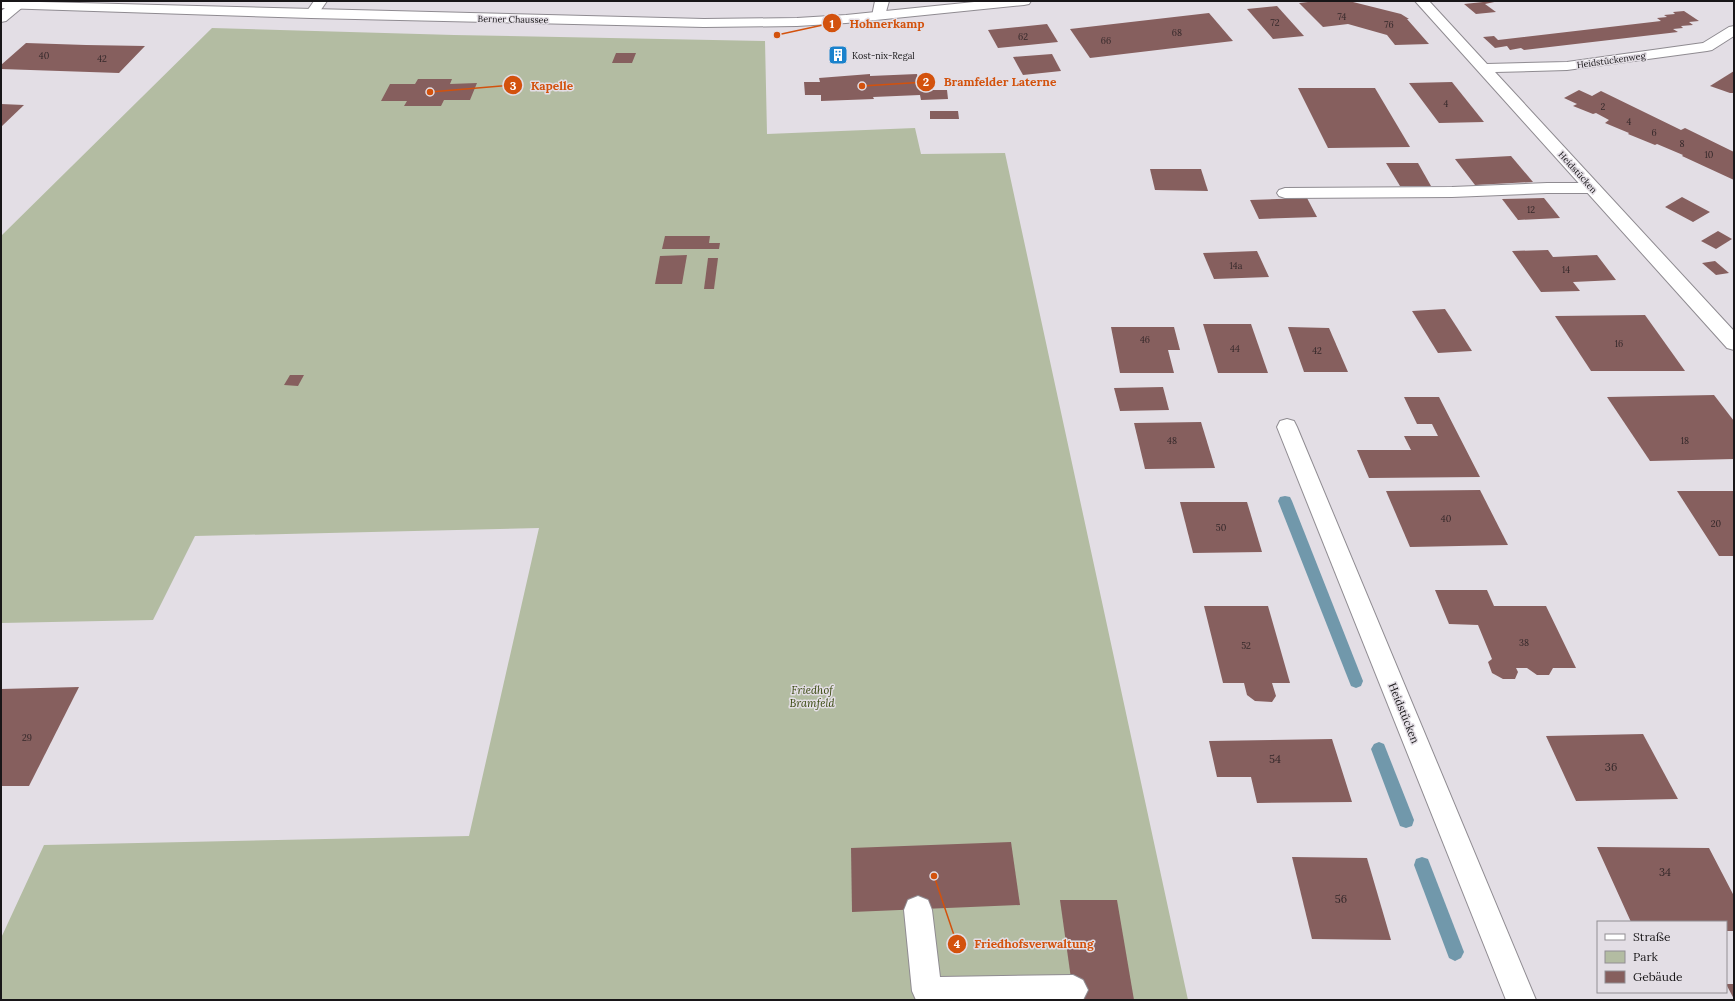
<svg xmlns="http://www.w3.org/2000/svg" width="1735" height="1001" font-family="Lora,serif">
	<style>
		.green { fill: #b3bca2 }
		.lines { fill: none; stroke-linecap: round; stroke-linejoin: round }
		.stream { fill: #7198ab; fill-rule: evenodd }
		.building { fill: #865f5e }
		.lane-casing { stroke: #8f8b91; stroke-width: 2 }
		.street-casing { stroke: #8f8b91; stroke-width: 2 }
		.secondary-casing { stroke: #8f8b91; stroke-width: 2 }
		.lane { fill: #fff; fill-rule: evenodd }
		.street { fill: #fff; fill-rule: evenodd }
		.secondary { fill: #fff; fill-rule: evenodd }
		.labels { text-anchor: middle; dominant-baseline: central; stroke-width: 3; stroke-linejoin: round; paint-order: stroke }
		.number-label { font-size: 9px; fill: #34282a }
		.far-street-label { font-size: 9px; fill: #181618; stroke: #e3dee5 }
		.far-poi-label { font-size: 9px; fill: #181618; stroke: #e3dee5; text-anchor: start }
		.park-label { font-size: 11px; font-style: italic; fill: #36450b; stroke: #e3dee5 }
		.street-label { font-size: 11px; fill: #181618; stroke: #e3dee5 }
		.near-number-label { font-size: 11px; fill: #34282a }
		.leader { fill: none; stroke: #d3520d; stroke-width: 1.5 }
		.callout-dot { fill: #d3520d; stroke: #e3dee5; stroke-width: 1.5 }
		.mark-label { font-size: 12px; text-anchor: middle; font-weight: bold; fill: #fff }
		.callout-label { font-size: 12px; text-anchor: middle; font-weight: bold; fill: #d3520d; stroke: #e3dee5; stroke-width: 3; stroke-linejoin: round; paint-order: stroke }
	</style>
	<rect width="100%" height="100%" fill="#e3dee5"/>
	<path class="green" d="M212,28L454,35L765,41L767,134L915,128L921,154L1005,153L1188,1000H1V938L44,845L469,836L539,528L195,536L153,620L1,623V236Z"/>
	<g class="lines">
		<g class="stream">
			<path d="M1285,496L1290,497L1292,501L1363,681L1361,686L1356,688L1351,686L1349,681L1278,501L1280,497Z"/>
			<path d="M1379,742L1384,744L1414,820L1412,826L1406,828L1400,826L1371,749L1374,744Z"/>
			<path d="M1422,857L1428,859L1464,952L1461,958L1455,961L1449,958L1414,865L1416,859Z"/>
		</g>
	</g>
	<g class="building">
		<path d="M1317,1H1349L1401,14L1409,19H1407L1429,44L1395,45L1387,35L1348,24L1323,27L1299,3Z"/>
		<path d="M1482,1H1499L1485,4L1496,12L1476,14L1464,4L1483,2Z"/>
		<path d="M1277,6L1304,36L1273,39L1247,9Z"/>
		<path d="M1684,11L1699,21L1689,22L1693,25L1681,26L1683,28L1673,29L1678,32L1524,50L1521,48L1510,50L1507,46L1495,48L1483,37L1494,36L1498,40L1661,21L1657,18L1667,17L1664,15L1675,14L1673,12Z"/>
		<path d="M1209,13L1233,41L1090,58L1070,29Z"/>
		<path d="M1047,24L1058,42L998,48L988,30Z"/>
		<path d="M26,43L86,45L145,46L119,73L1,69V65Z"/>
		<path d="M846,52L847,57L830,58L829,53Z"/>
		<path d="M616,53H636L632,63H612Z"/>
		<path d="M1052,54L1061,71L1023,75L1013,57Z"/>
		<path d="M1734,71V93H1730L1710,86Z"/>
		<path d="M870,74V76L917,74L920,90H947L948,99L921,100L920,95L873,97L874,99L821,101V95H805L804,82H820L819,78Z"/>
		<path d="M418,79H452L450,84L477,83L470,100H444L441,106H404L407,101H381L390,84H415Z"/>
		<path d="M1452,82L1484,122L1439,123L1409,83Z"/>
		<path d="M1298,88H1375L1410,147L1328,148Z"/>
		<path d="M1579,90L1592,96L1601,91L1681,130L1685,128L1734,152V180L1682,156L1683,155L1657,144L1655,145L1628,134L1629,133L1605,123L1609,120L1596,113L1593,114L1573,106L1577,104L1564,98Z"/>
		<path d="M1,104L24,105L1,127Z"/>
		<path d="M930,111H958L959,119H930Z"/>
		<path d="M1511,156L1533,182L1475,185L1455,159Z"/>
		<path d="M1386,163H1418L1431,186H1400Z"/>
		<path d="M1150,169H1201L1208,191L1155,190Z"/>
		<path d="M1682,197L1695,204L1710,212L1693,222L1665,207Z"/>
		<path d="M1307,198L1317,217L1259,219L1250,200Z"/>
		<path d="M1544,198L1560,218L1518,220L1502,199Z"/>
		<path d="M1718,231L1732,239L1716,249L1701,241Z"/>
		<path d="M665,236H710L709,243H720L719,249H662Z"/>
		<path d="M1548,250L1553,257L1597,255L1616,280L1573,282L1580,291L1541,292L1512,251Z"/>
		<path d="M1257,251L1269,277L1214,279L1203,253Z"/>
		<path d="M687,255L682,284H655L660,256Z"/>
		<path d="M708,258H718L714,289H704Z"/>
		<path d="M1715,261L1729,273L1716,275L1702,263Z"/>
		<path d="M1445,309L1458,329L1472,351L1438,353L1412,311Z"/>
		<path d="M1645,315L1685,371H1591L1555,316Z"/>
		<path d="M1203,324H1251L1268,373H1218Z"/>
		<path d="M1111,327H1174L1180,350H1168L1174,373H1120Z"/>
		<path d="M1288,327L1329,328L1348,372H1304Z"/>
		<path d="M290,375H304L298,386L284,385Z"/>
		<path d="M1163,387L1169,410L1120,411L1114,388Z"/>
		<path d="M1714,395L1734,421V459L1650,461L1607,397Z"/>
		<path d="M1404,397H1439L1480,477L1369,478L1357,450H1411L1404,436H1438L1432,424H1417Z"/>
		<path d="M1201,422L1215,468L1145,469L1134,423Z"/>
		<path d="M1480,490L1508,545L1410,547L1386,491Z"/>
		<path d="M1677,491H1734V556H1719Z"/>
		<path d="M1180,502H1247L1262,552L1193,553Z"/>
		<path d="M1435,590H1487L1494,606H1546L1576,668H1553L1549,675H1537L1527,668H1516L1518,672L1515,679H1503L1492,673L1488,662L1492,659L1478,625L1449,624Z"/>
		<path d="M1204,606H1268L1290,683H1272L1276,696L1272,702L1255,701L1247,695L1244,683H1223Z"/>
		<path d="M79,687L29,786H1V689Z"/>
		<path d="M1643,734L1678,799L1576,801L1546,736Z"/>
		<path d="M1332,739L1352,802L1257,803L1251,777H1217L1209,741Z"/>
		<path d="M1011,842L1020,905L852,912L851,848Z"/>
		<path d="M1597,847L1709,848L1734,896V931H1726V922H1631Z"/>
		<path d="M1292,857L1367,858L1391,940L1312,939Z"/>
		<path d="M1060,900H1117L1134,1000H1074Z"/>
		<path d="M1726,984H1734V999Z"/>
	</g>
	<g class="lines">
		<g class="lane-casing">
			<g id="lane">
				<path d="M314,1H327L316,17H306L305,14Z"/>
				<path d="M1547,183H1593L1599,185L1601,188L1599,191L1593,193H1547L1452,197L1285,198L1279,196L1277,193L1279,190L1285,188L1452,187Z"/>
				<path d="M918,896L928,900L932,910L940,977L1073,975L1083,980L1088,990L1083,1000H916L912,991L904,910L908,900Z"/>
			</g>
		</g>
		<g class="street-casing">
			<g id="street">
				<path d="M15,1H30L6,21L1,22V11Z"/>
				<path d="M875,1H889L884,19H874L872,16Z"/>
				<path d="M1415,1H1429L1487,64L1567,62L1703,43L1729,27L1734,26V36L1712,50L1707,51L1567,70L1495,72L1734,331V350L1727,348Z"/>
				<path d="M1287,419L1294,421L1297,427L1536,1000H1506L1277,427L1280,421Z"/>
			</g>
		</g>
		<g class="secondary-casing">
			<path id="secondary" d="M1,1L704,19L797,18L846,15L984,1H1031L1029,4L1024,5L846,23L797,26L704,27L311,18L1,8Z"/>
		</g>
		<use href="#lane" class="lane"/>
		<use href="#street" class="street"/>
		<use href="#secondary" class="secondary"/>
	</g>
	<defs>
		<g id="building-square" transform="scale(1)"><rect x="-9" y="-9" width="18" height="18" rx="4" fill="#1a82cc" stroke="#e3dee5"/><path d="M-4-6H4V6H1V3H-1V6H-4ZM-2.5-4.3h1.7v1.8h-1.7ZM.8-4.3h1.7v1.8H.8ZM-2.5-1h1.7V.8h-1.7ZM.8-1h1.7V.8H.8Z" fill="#fff"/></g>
	</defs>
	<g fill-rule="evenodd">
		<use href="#building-square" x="838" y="55"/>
	</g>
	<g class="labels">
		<g class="number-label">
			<text x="1342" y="16">74</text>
			<text x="1275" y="22">72</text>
			<text x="1389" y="24">76</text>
			<text x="1177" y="32">68</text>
			<text x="1023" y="36">62</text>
			<text x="1106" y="40">66</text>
			<text x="44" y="55">40</text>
			<text x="102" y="58">42</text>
			<text x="1446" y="103">4</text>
			<text x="1603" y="106">2</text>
			<text x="1629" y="121">4</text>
			<text x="1654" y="132">6</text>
			<text x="1682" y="143">8</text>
			<text x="1709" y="154">10</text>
			<text x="1531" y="209">12</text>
			<text x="1236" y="265">14a</text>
			<text x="1566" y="269">14</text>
			<text x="1145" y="339">46</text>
			<text x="1619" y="343">16</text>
			<text x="1235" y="348">44</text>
			<text x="1317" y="350">42</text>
			<text x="1172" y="440">48</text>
			<text x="1685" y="440">18</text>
			<text x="1446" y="518">40</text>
			<text x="1716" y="523">20</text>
			<text x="1221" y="527">50</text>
			<text x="1524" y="642">38</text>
			<text x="1246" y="645">52</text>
			<text x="27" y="737">29</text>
		</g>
		<g class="far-street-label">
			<text transform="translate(513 19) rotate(1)">Berner Chaussee</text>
			<text transform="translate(1611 60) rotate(-8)">Heidstückenweg</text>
			<text transform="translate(1578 172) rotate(48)">Heidstücken</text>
		</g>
		<g class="far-poi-label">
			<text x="852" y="55">Kost-nix-Regal</text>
		</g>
		<g class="park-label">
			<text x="812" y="690">Friedhof<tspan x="812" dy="13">Bramfeld</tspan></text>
		</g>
		<g class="street-label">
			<text transform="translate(1404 713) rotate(68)">Heidstücken</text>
		</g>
		<g class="near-number-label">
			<text x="1275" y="759">54</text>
			<text x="1611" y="767">36</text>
			<text x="1665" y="872">34</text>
			<text x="1341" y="899">56</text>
		</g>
	</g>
	<path class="leader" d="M777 35L832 23M862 86L926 82M430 92L513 85M934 876L957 944"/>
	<g class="callout-dot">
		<circle cx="777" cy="35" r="4"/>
		<circle cx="862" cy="86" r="4"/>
		<circle cx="430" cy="92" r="4"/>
		<circle cx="934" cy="876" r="4"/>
		<circle cx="832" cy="23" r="10"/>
		<circle cx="926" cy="82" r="10"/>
		<circle cx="513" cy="85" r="10"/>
		<circle cx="957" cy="944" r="10"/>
	</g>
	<g class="mark-label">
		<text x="832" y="28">1</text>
		<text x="926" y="86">2</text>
		<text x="513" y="90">3</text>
		<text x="957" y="948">4</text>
	</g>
	<g class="callout-label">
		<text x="887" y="28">Hohnerkamp</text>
		<text x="1000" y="86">Bramfelder Laterne</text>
		<text x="552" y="90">Kapelle</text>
		<text x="1034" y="948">Friedhofsverwaltung</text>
	</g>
	<rect width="1735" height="1001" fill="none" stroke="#181618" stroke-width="4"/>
	<rect x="1597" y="921" width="130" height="72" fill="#e3dee5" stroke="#928e93"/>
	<rect x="1605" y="934" width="20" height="6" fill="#ffffff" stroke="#928e93"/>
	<text x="1633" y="941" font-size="12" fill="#181618">Straße</text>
	<rect x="1605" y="951" width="20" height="12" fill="#b3bca2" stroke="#928e93"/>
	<text x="1633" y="961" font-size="12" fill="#181618">Park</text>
	<rect x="1605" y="971" width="20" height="12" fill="#865f5e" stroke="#928e93"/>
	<text x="1633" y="981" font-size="12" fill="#181618">Gebäude</text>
</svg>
